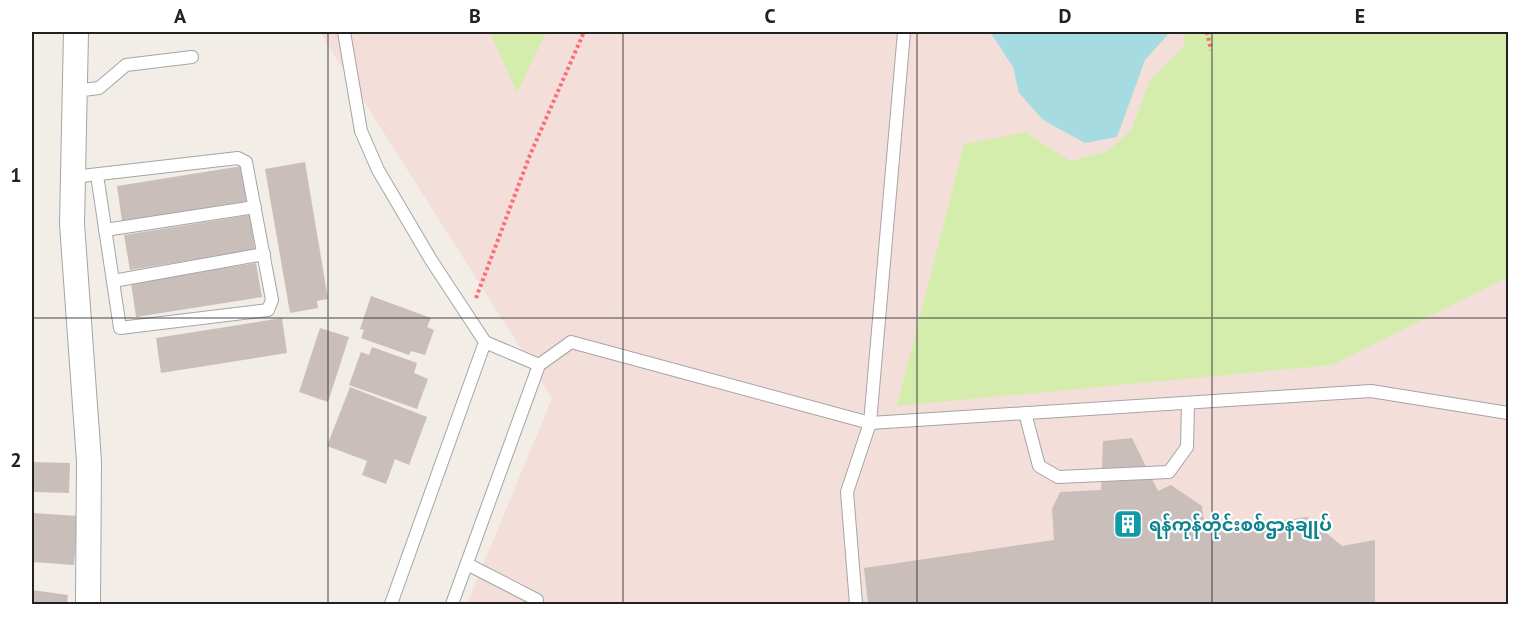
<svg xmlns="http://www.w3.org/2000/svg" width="1540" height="636" font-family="'PT Sans','Noto Sans Myanmar',sans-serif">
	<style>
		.military { fill: #f3deda }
		.grass { fill: #d5edac }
		.water { fill: #a6dce1 }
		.building { fill: #cabeba }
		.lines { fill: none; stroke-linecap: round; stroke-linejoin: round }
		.service-casing { stroke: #a5a5a5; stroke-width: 14 }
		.minor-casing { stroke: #a5a5a5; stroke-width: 26 }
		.path { stroke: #ff6b70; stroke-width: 4; stroke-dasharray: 3 3; stroke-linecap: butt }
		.service { stroke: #fff; stroke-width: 12 }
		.minor { stroke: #fff; stroke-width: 24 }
		.grid { fill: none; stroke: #212121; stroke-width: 1.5; stroke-opacity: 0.55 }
		.labels { text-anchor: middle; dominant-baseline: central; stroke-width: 4.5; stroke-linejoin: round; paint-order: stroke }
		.culture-label { font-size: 18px; font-weight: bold; fill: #0d838f; stroke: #fff; text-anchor: start }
		.neatline { fill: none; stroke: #212121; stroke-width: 2 }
		.grid-label { font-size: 20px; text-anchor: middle; font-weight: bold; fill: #212121 }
	</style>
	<rect width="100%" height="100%" fill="#f2ede7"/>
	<path class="military" d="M320,32H1508V604H467L552,398Z"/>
	<g class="grass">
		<path d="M490,32H546L517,93Z"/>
		<path d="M1183,32H1508V277L1332,365L897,406L964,144L1025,132L1070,161L1108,151L1132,129L1150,80L1184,46Z"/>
	</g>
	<path class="water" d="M990,32H1170L1145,60L1117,137L1085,143L1043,120L1019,93L1013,67Z"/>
	<g class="building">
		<path d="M305,162L328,299L317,301L318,308L290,313L265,169Z"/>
		<path d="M242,166L248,201L122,221L117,186Z"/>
		<path d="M250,215L255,250L130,270L124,235Z"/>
		<path d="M256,263L262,297L136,317L131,283Z"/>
		<path d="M371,296L431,318L427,327L434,330L425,355L411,351L409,355L361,338L364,330L360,329Z"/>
		<path d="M282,318L287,353L161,373L156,338Z"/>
		<path d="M320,328L349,337L328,402L299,392Z"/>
		<path d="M372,347L417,363L414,373L428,379L417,409L349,385L361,352L369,355Z"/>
		<path d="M350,387L427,417L409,465L395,459L386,484L362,475L367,461L327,446Z"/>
		<path d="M1132,438L1158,491L1171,485L1202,506L1205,531L1307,517L1342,546L1375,540V604H868L864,568L1054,540L1052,509L1060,492L1101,490L1103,441Z"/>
		<path d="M32,462L70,463L69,493L32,492Z"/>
		<path d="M32,513L78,516L74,565L32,562Z"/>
		<path d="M32,590L68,595L67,604H32Z"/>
	</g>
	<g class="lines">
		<g class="service-casing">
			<g id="service">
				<path d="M344,32L361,131L378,170L431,260L485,342L539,365"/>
				<path d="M75,91L99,88L126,65L192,57"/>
				<path d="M73,177L238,158L246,162L272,300L268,310L120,328L97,175"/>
				<path d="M105,230L255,207"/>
				<path d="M113,281L264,254"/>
				<path d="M1025,413L1039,466L1058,477L1169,472L1187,447L1188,403"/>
				<path d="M467,564L537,600"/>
				<path d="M391,604L485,342"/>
				<path d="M452,604L539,365L571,342L870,423L1371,391L1508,413"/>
				<path d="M856,604L847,492L870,423L904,32"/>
			</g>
		</g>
		<g class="minor-casing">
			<path id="minor" d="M76,32L72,224L89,461L88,604"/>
		</g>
		<g class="path">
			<path d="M1207,32L1211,50"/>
			<path d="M476,298L530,155L584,32"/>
		</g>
		<use href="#service" class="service"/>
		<use href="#minor" class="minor"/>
	</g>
	<path class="grid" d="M328,32V604M623,32V604M917,32V604M1212,32V604M32,318H1508"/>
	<defs>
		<g id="building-square" transform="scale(1.5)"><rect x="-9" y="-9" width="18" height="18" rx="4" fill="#0f9aa8" stroke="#fff"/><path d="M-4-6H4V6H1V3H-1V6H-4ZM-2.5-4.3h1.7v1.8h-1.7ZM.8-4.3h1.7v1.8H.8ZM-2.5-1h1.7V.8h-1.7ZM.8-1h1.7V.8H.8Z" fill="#fff"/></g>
	</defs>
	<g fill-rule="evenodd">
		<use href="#building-square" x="1128" y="524"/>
	</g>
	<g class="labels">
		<g class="culture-label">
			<text x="1149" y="524">ရန်ကုန်တိုင်းစစ်ဌာနချုပ်</text>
		</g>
	</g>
	<rect width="1540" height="636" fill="none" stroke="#ffffff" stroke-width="66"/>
	<rect x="33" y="33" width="1474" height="570" class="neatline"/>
	<g class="grid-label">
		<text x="180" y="23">A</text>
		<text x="475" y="23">B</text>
		<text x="770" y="23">C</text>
		<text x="1065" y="23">D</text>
		<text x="1360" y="23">E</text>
		<text x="16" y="182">1</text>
		<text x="16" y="467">2</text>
	</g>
</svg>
